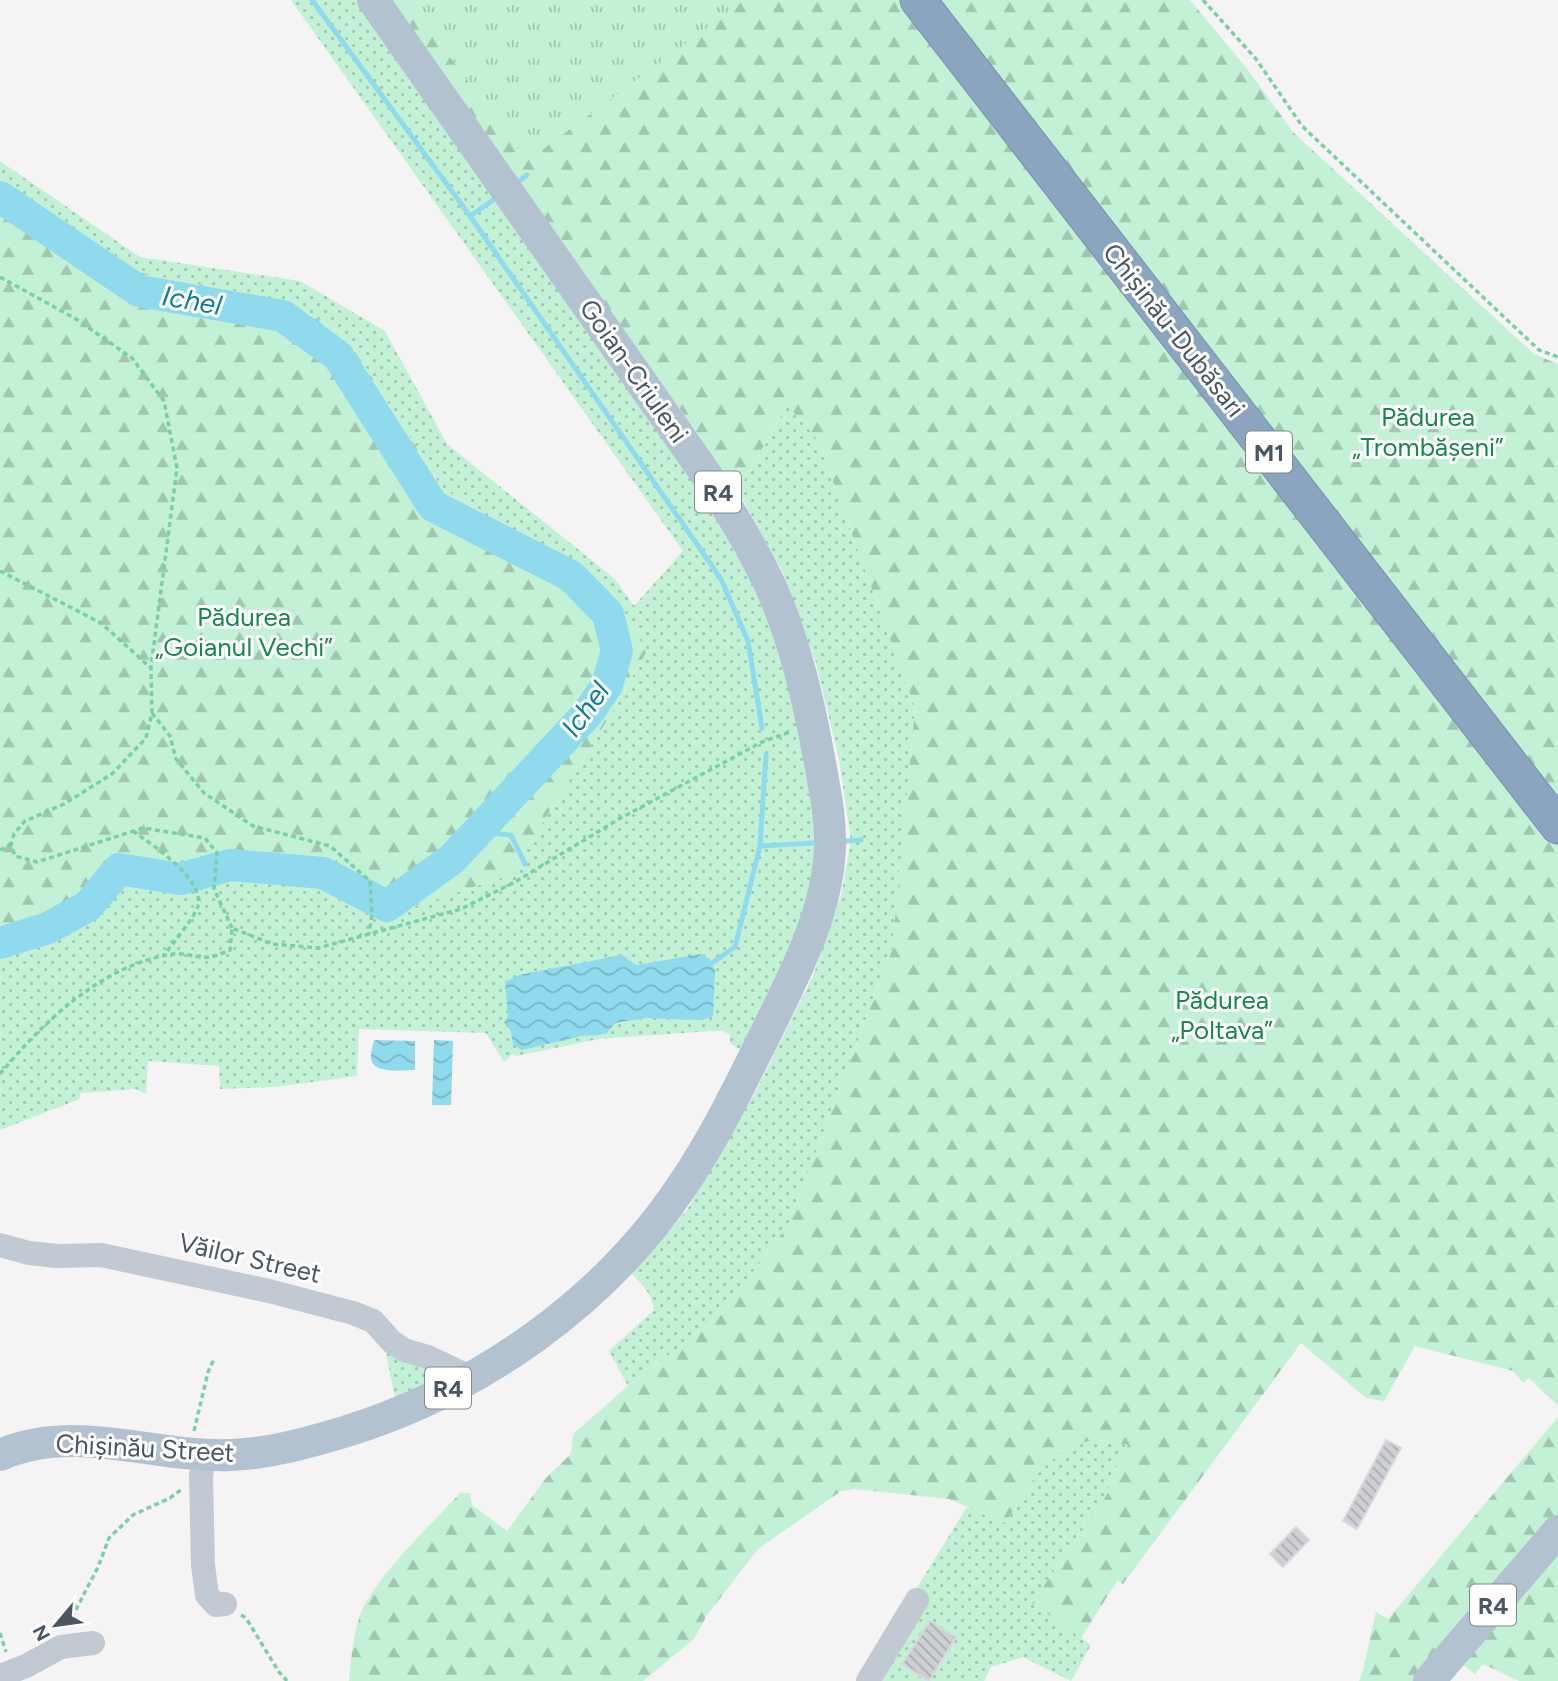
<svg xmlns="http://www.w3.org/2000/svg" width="1558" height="1681" font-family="Figtree,sans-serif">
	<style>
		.grass { fill: url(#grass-dots) }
		.forest { fill: url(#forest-firs) }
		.park { fill: url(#park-tufts) }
		.water { fill: url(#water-waves) }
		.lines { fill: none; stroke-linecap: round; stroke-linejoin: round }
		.stream { stroke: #90daee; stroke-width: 5 }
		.river { stroke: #90daee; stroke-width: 32 }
		.building { fill: url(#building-back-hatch); stroke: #d7d9de; stroke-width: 2 }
		.highway-casing { stroke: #7690ad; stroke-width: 37 }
		.path { stroke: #7ad0a6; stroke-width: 3.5; stroke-dasharray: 5 3.5; stroke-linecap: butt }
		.minor { stroke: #c1cad2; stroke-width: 24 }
		.major { stroke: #b3c2d1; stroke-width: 32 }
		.highway { stroke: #8ba5c1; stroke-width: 35 }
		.labels { text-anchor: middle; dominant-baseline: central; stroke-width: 6; stroke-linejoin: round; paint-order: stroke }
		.shield { fill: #fff; stroke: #808990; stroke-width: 2 }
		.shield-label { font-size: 24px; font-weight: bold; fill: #4a5661 }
		.street-label { font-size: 26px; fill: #4a5661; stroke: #fff }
		.park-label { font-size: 26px; fill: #17864f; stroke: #fff }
		.water-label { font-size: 28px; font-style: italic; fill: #0c7c9b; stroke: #fff }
	</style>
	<defs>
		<pattern id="grass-dots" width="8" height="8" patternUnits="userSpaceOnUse" patternTransform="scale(1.75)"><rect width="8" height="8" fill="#c3f1d5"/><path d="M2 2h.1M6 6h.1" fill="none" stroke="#a0c6b0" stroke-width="1.8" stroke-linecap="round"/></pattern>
		<pattern id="forest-firs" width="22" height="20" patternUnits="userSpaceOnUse" patternTransform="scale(1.75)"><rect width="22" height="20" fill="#c3f1d5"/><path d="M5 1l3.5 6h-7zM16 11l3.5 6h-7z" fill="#a0c6b0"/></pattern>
		<pattern id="park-tufts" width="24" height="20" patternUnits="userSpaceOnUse" patternTransform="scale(1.75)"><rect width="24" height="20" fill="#c3f1d5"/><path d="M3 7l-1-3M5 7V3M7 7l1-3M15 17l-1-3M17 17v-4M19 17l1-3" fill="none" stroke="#a0c6b0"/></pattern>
		<pattern id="water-waves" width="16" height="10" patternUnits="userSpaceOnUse" patternTransform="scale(1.75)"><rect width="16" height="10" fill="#90daee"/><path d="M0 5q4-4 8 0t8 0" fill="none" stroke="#78b4c4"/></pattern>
		<pattern id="building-back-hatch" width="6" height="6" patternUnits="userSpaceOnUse" patternTransform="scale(1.75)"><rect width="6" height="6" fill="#cdcfd5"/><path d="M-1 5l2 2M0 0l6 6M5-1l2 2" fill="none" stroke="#a8abb0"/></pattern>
	</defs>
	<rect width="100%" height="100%" fill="#f5f3f3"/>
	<g class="grass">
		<path d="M291,0H362L681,452L781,635L819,800L813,891L747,1055L730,1043V1035L724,1031H710L599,1039L516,1056L512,1054L504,1062L486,1033L359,1029L357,1076L275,1087L220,1089L219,1066L148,1061L146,1094L136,1089L80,1093V1099L0,1130V949L55,935L103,911L126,877L183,894L232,877L313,885L384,916L510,875L616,706L647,651L611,595L441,487L344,333L282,301L138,272L0,179V161L140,257L300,281L385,331L447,444L615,579L634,606L683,551Z"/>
		<path d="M788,404L818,440L915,708L892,950L788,1225L719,1317L628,1386L609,1351L654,1310C652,1294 643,1285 632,1274L687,1210L756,1091L813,976L841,896L851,840L839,759L816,663L782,571L738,491Z"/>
		<path d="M384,1344L440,1369V1377L395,1398Z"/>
		<path d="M1093,1439L1128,1445L1111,1476L1108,1493L1032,1603L1091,1645L1071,1681L1023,1657L991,1667L984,1681H875L913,1594L967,1507L1006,1523C1021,1497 1039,1464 1067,1449C1075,1445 1085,1442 1093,1439Z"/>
	</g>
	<g class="forest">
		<path d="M390,0H408L527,161L742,0H899L1558,839V1406L1529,1378L1523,1383L1513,1371L1415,1346L1384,1401L1366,1398L1301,1343L1123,1584L1117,1581L1081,1638L1032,1603L1108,1493L1111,1476L1128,1445L1094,1439L1066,1449L1040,1471L1021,1497L1006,1523L949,1499L855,1489L841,1491L758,1549L707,1615L694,1639L643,1681H349C351,1659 354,1626 364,1606C385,1567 430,1526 460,1493H470L472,1505L507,1531L546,1478L571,1454L573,1434L628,1386L719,1317L788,1225L892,950L915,708L818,440L787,405L738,491Z"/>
		<path d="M929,0H1190L1248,70L1293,132L1534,354L1558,364V812Z"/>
		<path d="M0,179L138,272L282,301L344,333L441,487L611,595L647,651L616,706L510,875L384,916L313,885L232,877L183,894L126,877L103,911L55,935L0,949Z"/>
		<path d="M1558,1417V1520L1417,1681H1359L1363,1670L1376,1612L1388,1619Z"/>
		<path d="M1558,1546V1681H1519L1483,1664L1475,1674L1456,1660Z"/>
	</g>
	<path class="park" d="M408,0H742L743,1L527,161Z"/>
	<g class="water">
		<path d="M701,954L710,959L715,971L713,1016L702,1020L646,1018L615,1023L607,1033L599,1035L581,1036L522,1050L513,1045L511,1031L504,1022L508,1016L505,982L519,975L622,955L636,965Z"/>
		<path d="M374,1040L415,1041V1070C404,1070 378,1074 372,1062C369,1056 373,1046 374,1040Z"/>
		<path d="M434,1040L453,1041L451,1105H432Z"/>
	</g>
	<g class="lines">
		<g class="stream">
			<path d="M312,0L470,216L721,579L748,641L762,728"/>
			<path d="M519,181L527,175"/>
			<path d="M470,216L493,200"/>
			<path d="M481,828L500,834L511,835L525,864"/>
			<path d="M846,841L861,840"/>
			<path d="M760,846L814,843"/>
			<path d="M712,963L735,947L760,846L766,755"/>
		</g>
		<path class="river" d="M0,197L139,291L283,316L338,356L433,506L571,576L608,614L617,651L607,685L588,713L452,859L387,906L323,873L230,865L180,879L119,869L88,906L48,928L0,943"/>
	</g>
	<g class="building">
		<path d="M1386,1440L1401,1448L1357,1529L1343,1521Z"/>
		<path d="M1296,1527L1309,1540L1283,1567L1270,1554Z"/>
		<path d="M930,1621L956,1637L929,1681L902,1664Z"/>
	</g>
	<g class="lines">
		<g class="highway-casing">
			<path id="highway" d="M918,0L1558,826"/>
		</g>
		<g class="path">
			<path d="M1203,0L1256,59L1302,126L1539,350L1558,357"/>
			<path d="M0,277L76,319L132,358L164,401L177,468L151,667"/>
			<path d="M0,571L101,623L151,668L152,713L146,738L112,774L64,804L25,821L14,834L11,845L15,856L37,862L143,828L205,838L217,853L214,889L232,928"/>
			<path d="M152,713L170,736L176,759L204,793L253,826L330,846L370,881L372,915L369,934"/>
			<path d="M133,831C152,845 204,878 198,906C196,915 171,946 164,955"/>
			<path d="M0,850L11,845"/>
			<path d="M0,1074C44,1021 102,965 173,954C185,952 198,959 210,957C217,956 224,952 230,950L232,928L272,944L318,948L461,909L515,882L619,819L762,742L790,732"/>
			<path d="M194,1431L208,1372L214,1359"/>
			<path d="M241,1615L246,1618L279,1672L287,1681"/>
			<path d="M68,1625L98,1567L109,1538L133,1515L170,1498L182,1489"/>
			<path d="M0,1633L6,1652"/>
		</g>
		<g class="minor">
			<path d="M0,1245L29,1253L57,1256L101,1255L269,1291L353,1313L373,1321L392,1342L404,1350L428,1357L470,1377"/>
			<path d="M204,1454L201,1476L203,1565L207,1595L216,1605L225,1604"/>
			<path d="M0,1676L26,1666L61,1647L93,1643"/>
			<path d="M868,1681L917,1600"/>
		</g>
		<g class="major">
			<path d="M0,1455C75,1422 153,1458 230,1455C268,1454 307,1443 344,1432C478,1391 604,1303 682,1186C714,1139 739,1087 764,1037C793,977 827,916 830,848C831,819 825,791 820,763C809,703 795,640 770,585C752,547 731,512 708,477L373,0"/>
			<path d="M1429,1681L1558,1531"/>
		</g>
		<use href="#highway" class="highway"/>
	</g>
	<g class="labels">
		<g class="shield">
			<rect x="1246" y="431.5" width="46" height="41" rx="5"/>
			<rect x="695" y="471.5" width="46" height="41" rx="5"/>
			<rect x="425" y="1367.5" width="46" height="41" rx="5"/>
			<rect x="1470" y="1584.5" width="46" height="41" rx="5"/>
		</g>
		<g class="shield-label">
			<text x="1269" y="452">M1</text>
			<text x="718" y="492">R4</text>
			<text x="448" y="1388">R4</text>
			<text x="1493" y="1605">R4</text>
		</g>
		<g class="street-label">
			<text transform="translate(1174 330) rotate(52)">Chișinău-Dubăsari</text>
			<text transform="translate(634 371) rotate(55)">Goian-Criuleni</text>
			<text transform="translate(250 1258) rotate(13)">Văilor Street</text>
			<text transform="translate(145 1448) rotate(3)">Chișinău Street</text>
		</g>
		<g class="park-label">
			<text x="1428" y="417">Pădurea<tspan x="1428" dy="30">„Trombășeni”</tspan></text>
			<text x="244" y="617">Pădurea<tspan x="244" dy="30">„Goianul Vechi”</tspan></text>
			<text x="1222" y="1000">Pădurea<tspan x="1222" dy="30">„Poltava”</tspan></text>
		</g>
		<g class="water-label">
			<text transform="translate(192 300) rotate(10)">Ichel</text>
			<text transform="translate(585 709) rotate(-54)">Ichel</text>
		</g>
	</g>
	<g transform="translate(56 1625) rotate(241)" stroke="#ffffff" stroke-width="5" paint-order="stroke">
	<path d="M0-5L12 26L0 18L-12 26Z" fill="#4a5661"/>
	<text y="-10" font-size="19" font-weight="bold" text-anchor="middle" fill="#4a5661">N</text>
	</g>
</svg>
